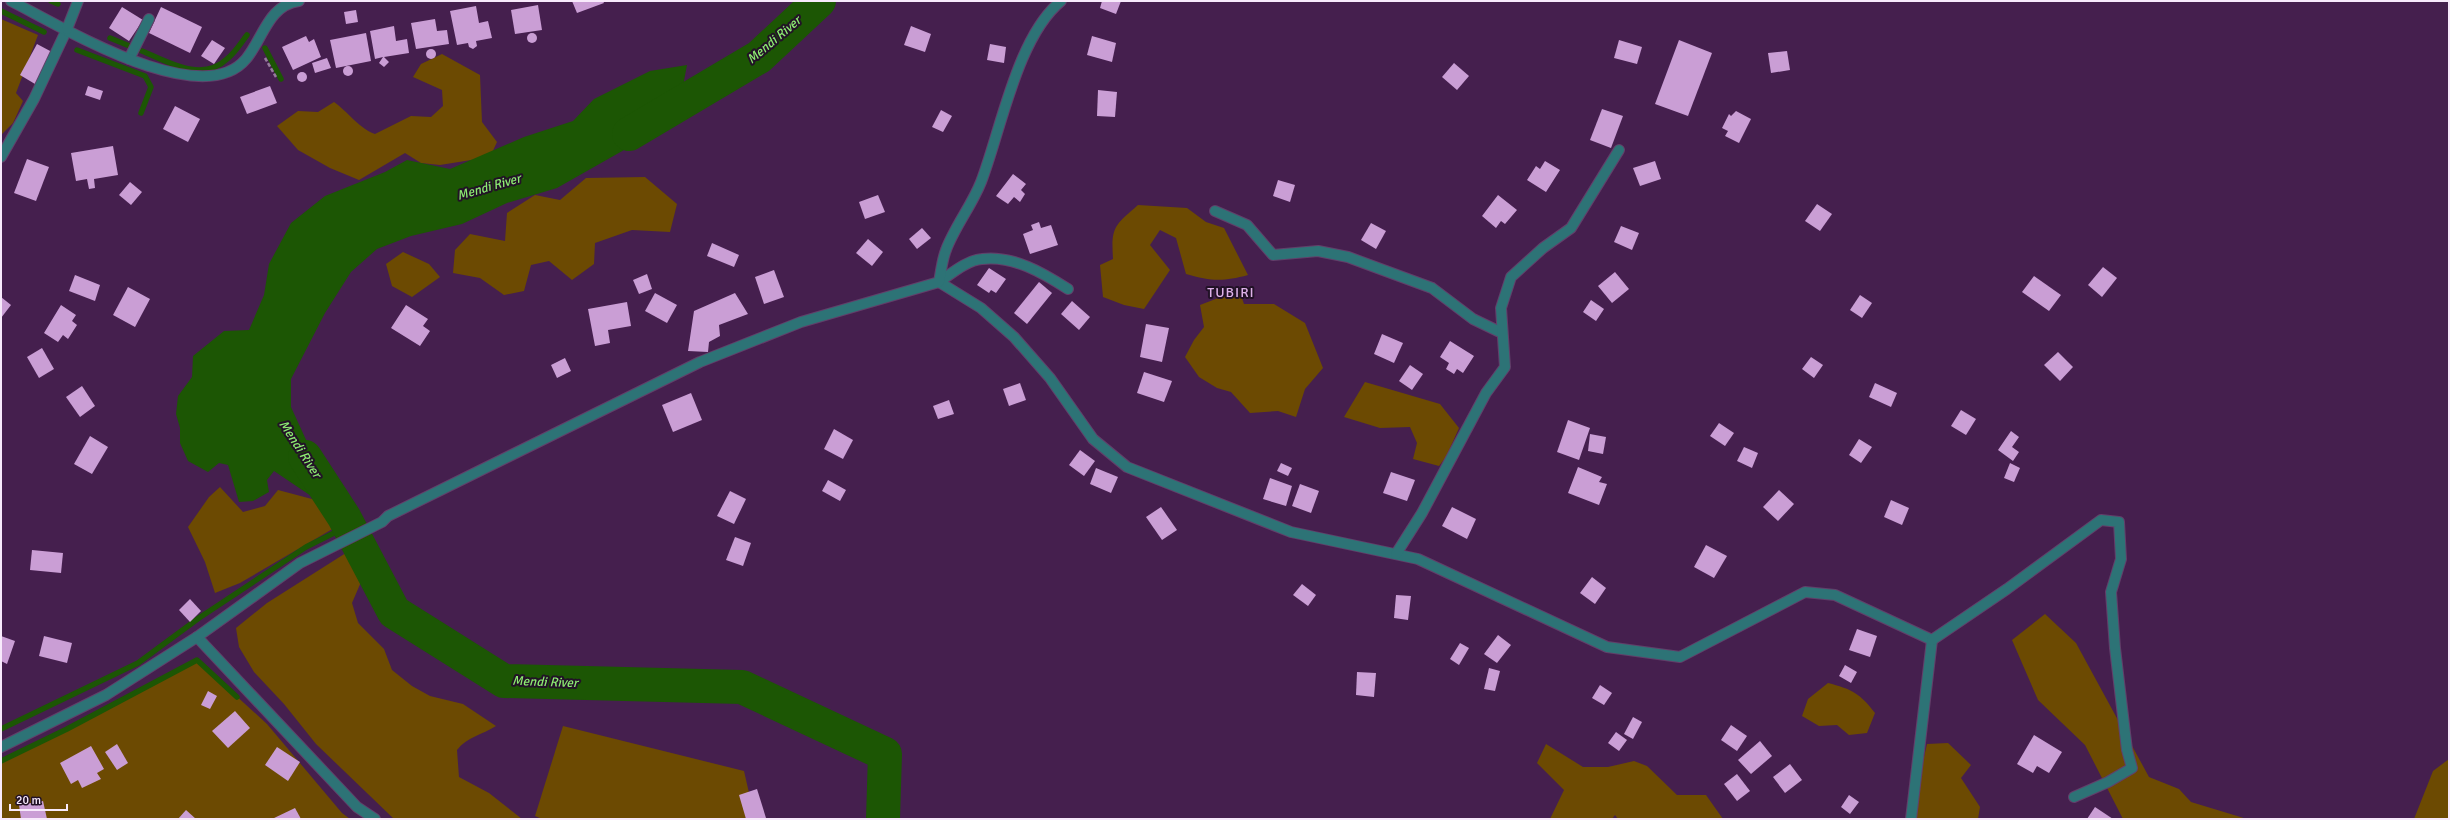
<svg xmlns="http://www.w3.org/2000/svg" width="2450" height="820" font-family="Signika,sans-serif">
	<style>
		.green { fill: #6c4a02 }
		.water { fill: #1c5604 }
		.lines { fill: none; stroke-linecap: round; stroke-linejoin: round }
		.stream { stroke: #1c5604; stroke-width: 5.5 }
		.river { stroke: #1c5604; stroke-width: 34 }
		.building { fill: #ca9ed5 }
		.service-casing { stroke: #623f6a; stroke-width: 12 }
		.minor-casing { stroke: #623f6a; stroke-width: 12 }
		.path { stroke: #977c9e; stroke-width: 2.5; stroke-dasharray: 4 2; stroke-linecap: butt }
		.service { stroke: #2d7376; stroke-width: 10 }
		.minor { stroke: #2d7376; stroke-width: 10 }
		.labels { text-anchor: middle; dominant-baseline: central; stroke-width: 4; stroke-linejoin: round; paint-order: stroke }
		.water-label { font-size: 13px; font-style: italic; fill: #8dec72; stroke: #221227 }
		.quarter-label { font-size: 14px; letter-spacing: 1px; fill: #deb1e9; stroke: #221227 }
	</style>
	<rect width="100%" height="100%" fill="#451f4e"/>
	<g class="green">
		<path d="M1,19L38,35L16,93L23,101L13,123L1,135Z"/>
		<path d="M442,54L480,75L482,122L497,142L490,157L440,165L421,163L405,153L359,180L330,168L298,150L277,126L298,111L318,112L334,102C347,111 361,130 375,134L411,116L431,117L443,106L442,90L413,77L421,64Z"/>
		<path d="M645,177L677,204L670,232L632,230L595,243L594,264L572,280L549,261L531,265L524,291L504,295L480,278L453,273L455,250L470,234L505,241L507,213L535,195L560,200L586,178Z"/>
		<path d="M1138,205L1187,208L1206,222L1224,228L1248,275C1223,282 1210,281 1186,274L1176,238L1160,230L1150,245L1170,270L1144,309L1124,305L1103,297L1100,265L1113,259C1111,227 1114,226 1138,205Z"/>
		<path d="M403,252L429,264L440,277L412,297L392,286L386,264Z"/>
		<path d="M1239,290L1244,304H1274L1305,323L1323,368L1305,389L1296,417L1278,411L1250,413L1231,392L1217,388L1199,377L1185,357L1194,340L1204,327L1200,305Z"/>
		<path d="M1365,382L1440,404L1459,428L1446,457L1439,466L1413,459L1417,443L1410,427L1380,428L1344,417Z"/>
		<path d="M220,487L243,512L265,506L278,490L327,503L341,524L240,583L215,593L205,562L188,527L209,497Z"/>
		<path d="M349,551L369,553L364,575L352,603L358,623L384,649L392,670L412,686L430,696L463,704L496,726C482,735 467,737 457,750L459,777L489,793L522,819H394L316,744L284,704L254,672L239,647L236,628L267,603Z"/>
		<path d="M2045,614L2076,643L2149,777L2179,789L2191,802L2247,819H2123L2085,745L2038,700L2012,640Z"/>
		<path d="M197,660L267,724L342,813L350,819H1V761L67,729Z"/>
		<path d="M1828,683C1851,689 1860,693 1875,713L1867,733L1849,735L1837,725L1819,726L1802,716L1808,699Z"/>
		<path d="M563,726L744,771L755,819H542L535,816Z"/>
		<path d="M1948,743L1971,765L1961,778L1980,807L1978,819H1915L1918,783L1927,744Z"/>
		<path d="M1546,744L1583,767H1608L1634,761L1647,766L1677,795H1706L1723,819H1618L1615,815L1612,819H1550L1564,790L1537,763Z"/>
		<path d="M2449,759V819H2414L2433,771Z"/>
	</g>
	<path class="water" d="M687,65L683,86L654,133L557,188L507,203L462,224L411,236L377,249L351,272L325,313L291,379V407L313,455L348,498L311,496L274,471L267,480L269,492L253,501L239,502L228,465L219,463L208,472L188,461L180,443V428L176,414L178,396L192,377L193,356L224,331L249,330L264,295L269,264L291,223L325,196L385,172L407,160L450,169L524,137L573,121L594,99L650,71Z"/>
	<g class="lines">
		<g class="stream">
			<path d="M51,1L58,4"/>
			<path d="M1,11L44,32"/>
			<path d="M110,38L132,47"/>
			<path d="M265,48L281,79"/>
			<path d="M77,50L145,76L151,87L141,113"/>
			<path d="M142,51C168,62 202,83 227,59C235,53 241,43 247,35"/>
			<path d="M1,729L138,663L199,618L306,547L348,526"/>
			<path d="M1,761L67,729L197,660L237,697"/>
		</g>
		<g class="river">
			<path d="M629,134L759,57L819,1"/>
			<path d="M305,457L344,517L394,612L504,681L742,687L885,754L883,819"/>
		</g>
	</g>
	<g class="building">
		<path d="M572,1H603L604,3L577,13Z"/>
		<path d="M1102,1H1121L1116,14L1100,8Z"/>
		<path d="M538,5L542,30L515,34L511,10Z"/>
		<path d="M476,6L479,23L488,21L492,38L476,41L477,46L473,49L469,47L468,43L457,45L450,11Z"/>
		<path d="M122,7L143,20L129,41L109,28Z"/>
		<path d="M161,7L202,27L190,53L149,33Z"/>
		<path d="M356,10L358,22L346,24L344,12Z"/>
		<path d="M435,19L437,31L447,30L449,44L416,49L411,23Z"/>
		<path d="M394,26L396,41L407,39L409,53L384,57L389,62L384,67L379,63L383,57L375,59L370,31Z"/>
		<path d="M911,26L931,34L925,52L904,45Z"/>
		<path d="M366,33L371,61L336,68L330,40Z"/>
		<circle cx="532" cy="38" r="5"/>
		<path d="M306,36L309,42L314,39L321,57L293,70L282,47Z"/>
		<path d="M1092,36L1116,43L1112,62L1087,55Z"/>
		<path d="M212,40L225,48L214,64L201,56Z"/>
		<path d="M1619,40L1642,47L1637,64L1614,58Z"/>
		<path d="M1679,40L1712,53L1688,116L1655,104Z"/>
		<path d="M37,44L52,52L35,84L20,75Z"/>
		<path d="M990,44L1006,47L1004,63L987,60Z"/>
		<circle cx="431" cy="54" r="5"/>
		<path d="M1787,51L1790,70L1771,73L1768,53Z"/>
		<path d="M327,58L331,68L315,73L312,63Z"/>
		<path d="M1454,63L1469,76L1457,90L1442,77Z"/>
		<circle cx="348" cy="71" r="5"/>
		<circle cx="302" cy="77" r="5"/>
		<path d="M88,86L103,91L100,100L85,95Z"/>
		<path d="M270,86L277,103L247,114L240,97Z"/>
		<path d="M1098,90L1117,92L1115,117L1097,116Z"/>
		<path d="M175,106L200,119L188,142L163,129Z"/>
		<path d="M1602,109L1623,116L1611,148L1590,140Z"/>
		<path d="M941,110L952,116L943,132L932,127Z"/>
		<path d="M1736,111L1751,119L1739,143L1725,136L1728,131L1722,128L1729,114L1731,116Z"/>
		<path d="M113,146L118,175L94,179L95,188L89,189L87,179L76,181L71,153Z"/>
		<path d="M27,159L49,167L36,201L14,193Z"/>
		<path d="M1545,161L1560,170L1546,192L1527,180L1536,166L1540,169Z"/>
		<path d="M1655,161L1661,179L1640,186L1633,168Z"/>
		<path d="M1013,174L1026,184L1021,190L1025,194L1020,202L1014,197L1008,204L996,196Z"/>
		<path d="M1278,180L1295,185L1290,202L1273,196Z"/>
		<path d="M130,182L142,192L131,205L119,195Z"/>
		<path d="M878,195L885,212L865,219L859,202Z"/>
		<path d="M1498,195L1517,210L1505,224L1501,221L1496,228L1482,216Z"/>
		<path d="M1817,204L1832,214L1820,231L1805,221Z"/>
		<path d="M1039,222L1041,228L1051,225L1058,245L1030,254L1023,234L1033,230L1031,225Z"/>
		<path d="M1371,223L1386,231L1376,249L1361,240Z"/>
		<path d="M1621,226L1639,233L1632,250L1614,242Z"/>
		<path d="M922,228L931,238L917,249L909,239Z"/>
		<path d="M868,239L883,252L872,266L856,253Z"/>
		<path d="M712,243L739,255L734,267L707,256Z"/>
		<path d="M2103,267L2117,278L2102,297L2088,285Z"/>
		<path d="M989,268L1006,279L996,293L991,290L989,293L977,285Z"/>
		<path d="M774,270L784,297L764,304L755,277Z"/>
		<path d="M1615,272L1629,289L1612,303L1598,286Z"/>
		<path d="M647,274L652,289L639,294L633,280Z"/>
		<path d="M75,275L100,285L95,301L69,291Z"/>
		<path d="M2034,276L2061,295L2049,311L2022,292Z"/>
		<path d="M1039,282L1052,293L1027,324L1014,313Z"/>
		<path d="M128,287L150,299L135,327L113,315Z"/>
		<path d="M655,293L677,305L667,323L645,311Z"/>
		<path d="M735,293L748,314L719,325L720,336L709,342L708,352L688,351L694,311Z"/>
		<path d="M1860,295L1872,303L1862,318L1850,310Z"/>
		<path d="M1,297L11,305L1,318Z"/>
		<path d="M1591,300L1604,309L1596,321L1583,312Z"/>
		<path d="M1072,301L1090,317L1079,330L1061,314Z"/>
		<path d="M627,302L631,326L608,330L610,343L595,346L588,309Z"/>
		<path d="M61,305L76,315L72,321L77,325L68,339L63,335L58,342L44,333Z"/>
		<path d="M406,305L428,319L423,326L430,331L420,346L391,328Z"/>
		<path d="M1146,324L1169,328L1162,362L1140,357Z"/>
		<path d="M1382,334L1403,343L1394,363L1374,354Z"/>
		<path d="M1450,341L1474,356L1463,373L1457,369L1454,374L1446,369L1449,363L1440,357Z"/>
		<path d="M42,348L54,369L39,378L27,357Z"/>
		<path d="M2058,352L2073,367L2060,381L2044,365Z"/>
		<path d="M1811,357L1823,365L1814,378L1802,369Z"/>
		<path d="M565,358L571,371L557,378L551,365Z"/>
		<path d="M1410,365L1423,374L1412,390L1399,381Z"/>
		<path d="M1144,372L1172,381L1164,402L1137,393Z"/>
		<path d="M1020,383L1026,400L1009,406L1003,389Z"/>
		<path d="M1875,383L1897,393L1891,407L1869,397Z"/>
		<path d="M82,386L95,406L80,417L66,397Z"/>
		<path d="M691,393L702,420L673,432L662,405Z"/>
		<path d="M949,400L954,414L938,419L933,406Z"/>
		<path d="M1961,410L1976,419L1966,435L1951,426Z"/>
		<path d="M1568,420L1590,428L1579,460L1557,452Z"/>
		<path d="M1719,423L1734,433L1725,446L1710,436Z"/>
		<path d="M834,429L853,440L843,459L824,449Z"/>
		<path d="M2011,431L2019,437L2012,447L2019,452L2013,461L1998,450Z"/>
		<path d="M1590,434L1606,437L1603,454L1588,451Z"/>
		<path d="M90,436L108,447L92,474L74,464Z"/>
		<path d="M1859,439L1872,447L1861,463L1849,455Z"/>
		<path d="M1744,447L1758,453L1752,468L1737,461Z"/>
		<path d="M1080,450L1095,461L1084,476L1069,465Z"/>
		<path d="M1281,463L1292,468L1288,476L1277,471Z"/>
		<path d="M2010,463L2020,468L2014,482L2004,478Z"/>
		<path d="M1578,467L1602,477L1599,482L1607,484L1599,505L1568,493Z"/>
		<path d="M1096,468L1118,477L1111,493L1090,484Z"/>
		<path d="M1391,472L1415,480L1407,501L1383,493Z"/>
		<path d="M1270,478L1292,486L1286,506L1263,499Z"/>
		<path d="M828,480L846,490L840,501L822,491Z"/>
		<path d="M1300,484L1319,491L1311,513L1292,506Z"/>
		<path d="M1779,490L1794,504L1778,521L1763,507Z"/>
		<path d="M730,491L746,499L734,524L717,516Z"/>
		<path d="M1891,500L1909,508L1902,525L1884,517Z"/>
		<path d="M1161,507L1177,530L1162,540L1146,517Z"/>
		<path d="M1452,507L1476,519L1467,539L1442,526Z"/>
		<path d="M735,537L751,543L743,566L726,560Z"/>
		<path d="M1706,545L1727,556L1714,578L1694,567Z"/>
		<path d="M32,550L63,553L61,573L30,570Z"/>
		<path d="M1592,577L1606,588L1595,604L1580,593Z"/>
		<path d="M1302,584L1316,595L1308,606L1293,595Z"/>
		<path d="M1396,595L1411,596L1408,620L1394,618Z"/>
		<path d="M190,599L201,611L190,622L179,610Z"/>
		<path d="M1857,629L1877,636L1870,657L1849,650Z"/>
		<path d="M1498,635L1511,645L1497,663L1484,654Z"/>
		<path d="M1,636L15,641L7,664L1,661Z"/>
		<path d="M44,636L72,643L67,663L39,656Z"/>
		<path d="M1460,643L1469,648L1459,665L1450,659Z"/>
		<path d="M1845,665L1857,672L1851,683L1839,676Z"/>
		<path d="M1489,668L1500,671L1495,691L1484,689Z"/>
		<path d="M1357,672L1376,673L1374,697L1356,695Z"/>
		<path d="M1600,685L1612,693L1604,705L1592,698Z"/>
		<path d="M208,691L217,696L210,709L201,705Z"/>
		<path d="M235,711L250,728L228,748L212,731Z"/>
		<path d="M1633,717L1642,722L1633,739L1624,734Z"/>
		<path d="M1731,725L1747,736L1737,751L1721,740Z"/>
		<path d="M1616,732L1627,740L1619,751L1608,743Z"/>
		<path d="M2034,735L2062,752L2049,773L2037,766L2033,773L2017,764Z"/>
		<path d="M1760,741L1772,756L1751,774L1738,760Z"/>
		<path d="M117,744L128,763L117,770L105,752Z"/>
		<path d="M91,746L104,769L97,773L101,779L82,788L78,780L71,784L60,763Z"/>
		<path d="M277,747L300,762L288,781L265,765Z"/>
		<path d="M1790,764L1802,780L1785,793L1773,777Z"/>
		<path d="M1737,774L1750,791L1737,801L1724,784Z"/>
		<path d="M757,789L766,818L746,819L739,795Z"/>
		<path d="M1849,795L1859,802L1850,814L1841,807Z"/>
		<path d="M43,801L47,819H21L19,805Z"/>
		<path d="M2095,807L2113,819H2087Z"/>
		<path d="M295,808L301,819H272Z"/>
		<path d="M186,810L196,819H178Z"/>
	</g>
	<g class="lines">
		<g class="service-casing">
			<g id="service">
				<path d="M129,59L149,19"/>
				<path d="M1,157L34,99L67,29"/>
			</g>
		</g>
		<g class="minor-casing">
			<g id="minor">
				<path d="M11,1C59,25 201,113 246,59C263,39 268,5 299,1"/>
				<path d="M67,29L78,1"/>
				<path d="M1215,211L1247,225L1273,255L1318,251L1348,257L1432,288L1473,319L1502,333"/>
				<path d="M1068,289C1043,273 1013,255 982,259C967,260 951,274 939,282L981,308L1014,337L1050,378L1093,439L1127,467L1291,532L1418,559L1607,647L1680,657L1805,592L1835,595L1932,640L1911,819"/>
				<path d="M1396,554L1422,513L1486,393L1505,367L1501,308L1511,277L1543,248L1571,228L1619,150"/>
				<path d="M197,637L357,807L375,819"/>
				<path d="M1932,640L2007,589L2101,520L2119,522L2121,559L2111,592L2115,648L2127,750L2132,768L2108,782L2074,797"/>
				<path d="M1,747L106,695L197,637L300,563L382,522L388,516L700,362L801,322L939,282C941,272 942,260 946,250C954,228 972,205 981,182C1001,130 1017,37 1061,1"/>
			</g>
		</g>
		<path class="path" d="M265,58L276,77"/>
		<use href="#service" class="service"/>
		<use href="#minor" class="minor"/>
	</g>
	<g class="labels">
		<g class="water-label">
			<text transform="translate(774 40) rotate(-40)">Mendi River</text>
			<text transform="translate(489 187) rotate(-16)">Mendi River</text>
			<text transform="translate(300 449) rotate(57)">Mendi River</text>
			<text transform="translate(545 682) rotate(2)">Mendi River</text>
		</g>
		<g class="quarter-label">
			<text x="1231" y="292">TUBIRI</text>
		</g>
	</g>
	<rect width="2450" height="820" fill="none" stroke="#f8eafc" stroke-width="4"/>
	<path d="M10 804v6h57v-6" fill="none" stroke="#f8eafc" stroke-width="2"/>
	<text x="16" y="804" font-size="12" fill="#f8eafc" stroke="#221227" stroke-width="3" paint-order="stroke">20 m</text>
</svg>
